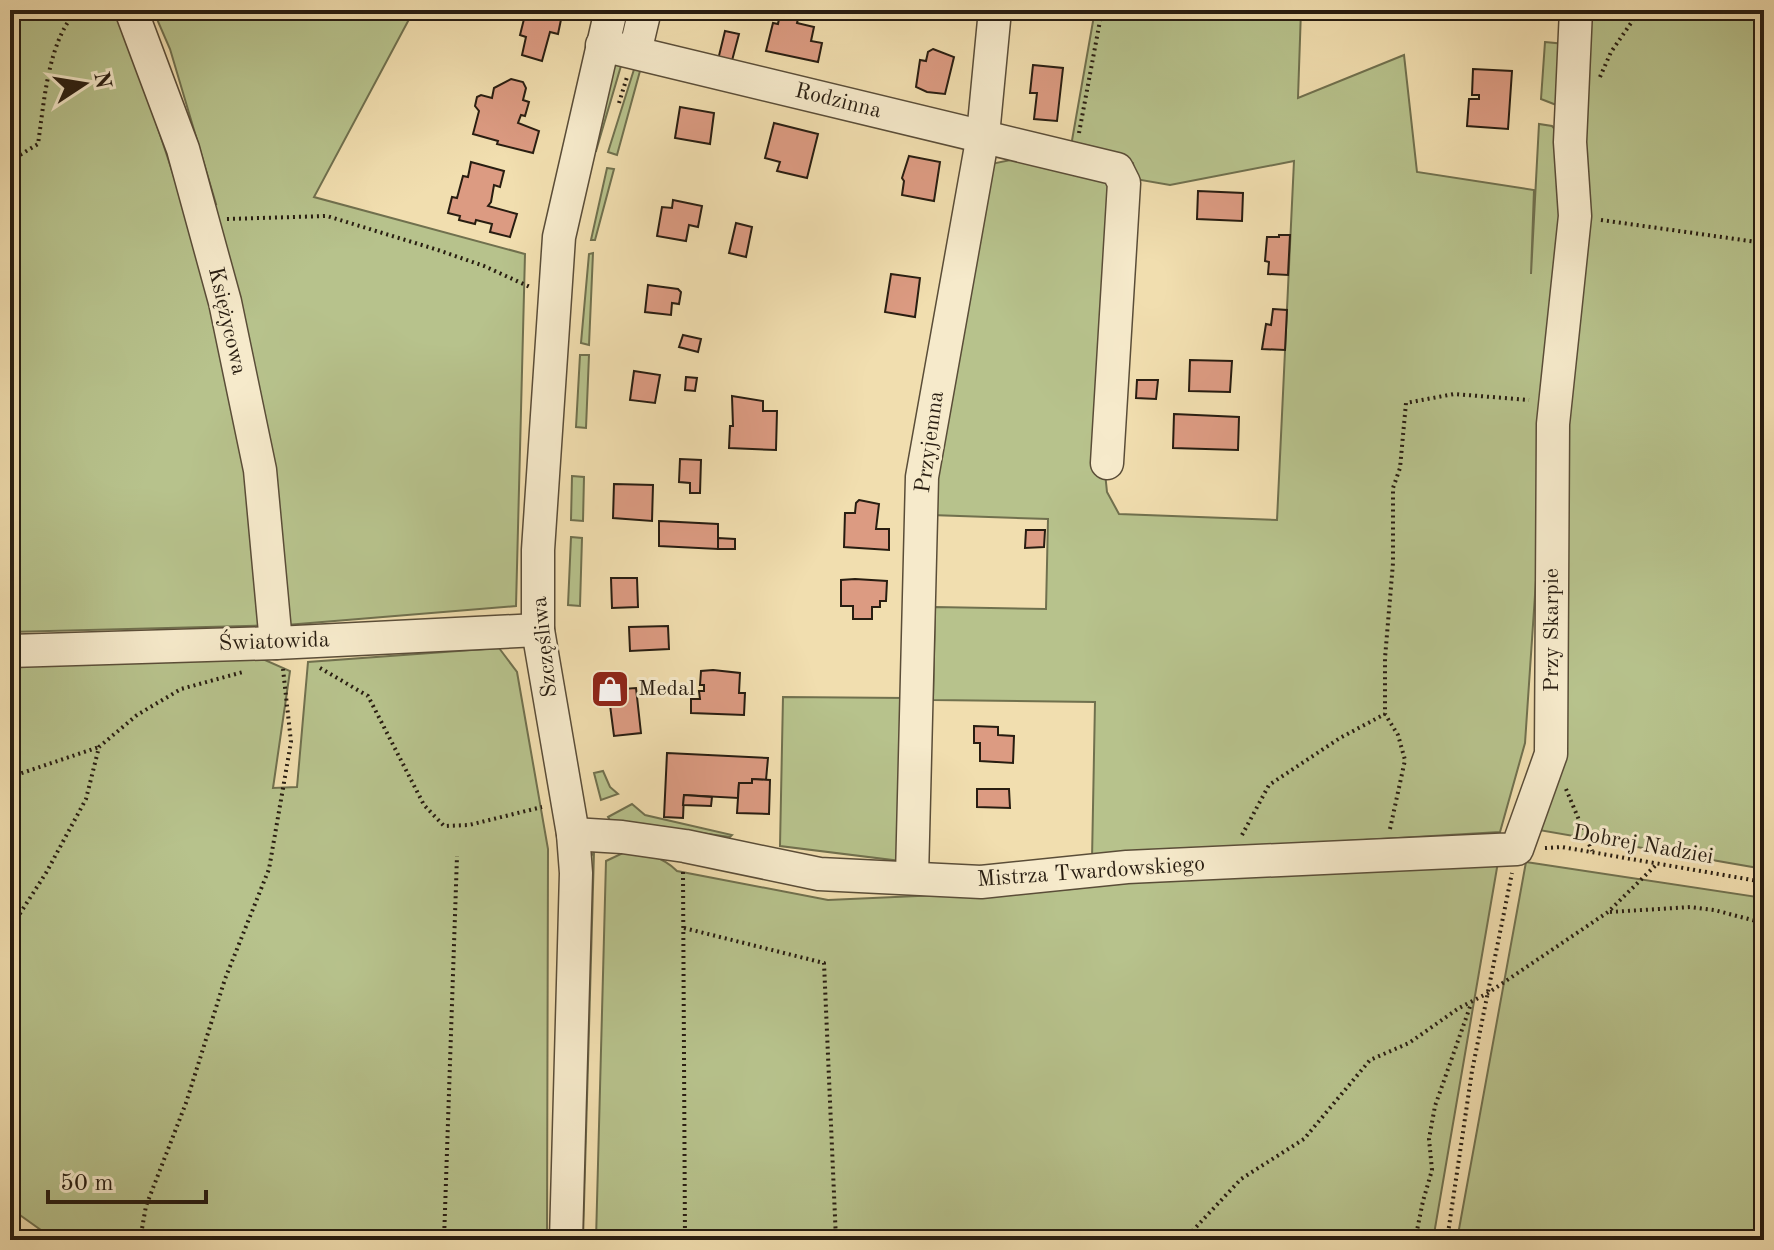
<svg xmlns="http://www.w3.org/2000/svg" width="1774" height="1250" font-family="'Old Standard TT',serif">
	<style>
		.green { fill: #b7c28c; stroke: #70704e; stroke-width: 2 }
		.building { fill: #dc9b82; stroke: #281d11; stroke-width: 2 }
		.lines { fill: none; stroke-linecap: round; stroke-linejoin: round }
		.minor-casing { stroke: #5a4d38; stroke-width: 35 }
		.path { stroke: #281d11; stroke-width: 4; stroke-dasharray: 2 4; stroke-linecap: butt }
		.minor { stroke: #f6eacb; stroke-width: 32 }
		.labels { text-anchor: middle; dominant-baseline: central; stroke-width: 6; stroke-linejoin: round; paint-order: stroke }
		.street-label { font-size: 22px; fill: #281d11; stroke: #f6eacb }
		.poi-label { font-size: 22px; fill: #281d11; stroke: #f6eacb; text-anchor: start }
	</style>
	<rect width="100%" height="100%" fill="#f1deaf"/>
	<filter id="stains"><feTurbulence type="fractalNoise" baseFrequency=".0025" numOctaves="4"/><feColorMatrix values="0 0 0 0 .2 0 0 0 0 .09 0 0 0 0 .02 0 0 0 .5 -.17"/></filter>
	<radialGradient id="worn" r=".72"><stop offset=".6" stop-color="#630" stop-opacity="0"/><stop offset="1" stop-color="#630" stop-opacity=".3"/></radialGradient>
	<g class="green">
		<path d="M10,10H114L137,65L184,207L216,204L170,49L153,10H414L314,197L525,254L516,606L286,625L10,632Z"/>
		<path d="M1095,10H1301L1298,98L1404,55L1417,172L1534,190L1531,274L1539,124L1552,126L1562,137L1565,151L1525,743L1500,832L1225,848L1092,860L1095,702L933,700L935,607L1046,609L1048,519L931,515L986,165L1026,157L1114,178L1100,424L1107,492L1119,514L1277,520L1294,161L1170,185L1135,179L1133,163L1071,146Z"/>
		<path d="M1582,10H1764V869L1533,829Z"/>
		<path d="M1545,42L1565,44L1564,108L1541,99Z"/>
		<path d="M623,59L596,151H592L613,64Z"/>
		<path d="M636,63L653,65L640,71L617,155L608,152Z"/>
		<path d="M607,168L614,169L595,240H591Z"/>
		<path d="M593,253L589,345L581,343L589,254Z"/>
		<path d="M580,355H589L586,428L576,427Z"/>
		<path d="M572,476L584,477L583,521L571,520Z"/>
		<path d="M571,537L582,538L580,606L568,605Z"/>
		<path d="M499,648L517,672L548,849L547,1240H55L10,1208V663L156,659L265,660L290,671L273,788L297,787L308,662Z"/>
		<path d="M783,697L906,698L901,861L780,846Z"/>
		<path d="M603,771L610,787L618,794L601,800L594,773Z"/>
		<path d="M632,804L645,815L732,835L730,837L657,827L615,829L608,817Z"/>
		<path d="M594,852L583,1240H576L584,866Z"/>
		<path d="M625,852C645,853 662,856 677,871L828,900L1072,889L1183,873L1498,862L1433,1240H596L606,861Z"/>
		<path d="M1526,862L1764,898V1240H1457Z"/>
	</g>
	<g class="building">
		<path d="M533,10H563L558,34L550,32L542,61L522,55L526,37L520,35L526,11L533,13Z"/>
		<path d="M1369,10H1400L1397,18Z"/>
		<path d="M1400,10H1420L1419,19L1399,16Z"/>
		<path d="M780,14L798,19L797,23L814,27L811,41L822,43L818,62L766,51L773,23L778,24Z"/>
		<path d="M725,31L739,34L729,72L716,68Z"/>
		<path d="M933,49L954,57L945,94L927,92L916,87L920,60L926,61L928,52Z"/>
		<path d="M1033,65L1063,68L1057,121L1034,119L1037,93H1030Z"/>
		<path d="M1473,69L1512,71L1508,129L1467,126L1469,99H1479V95H1472Z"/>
		<path d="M511,79L523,82L526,88L523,100L529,102L525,116L521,115L518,123L539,131L533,153L497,144L498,141L473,134L479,111L475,106L477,97L481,95L492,98L494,88Z"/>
		<path d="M680,107L714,113L710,144L675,138Z"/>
		<path d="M774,123L818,134L807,178L777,171L780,162L765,158Z"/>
		<path d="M909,156L940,162L934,201L902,195L904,181L902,178Z"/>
		<path d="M471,162L504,171L500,187L494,185L491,202L488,206L517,214L510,237L490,232L492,224L476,220L475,224L459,220L460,216L448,213L452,197L457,198L463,176L468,177Z"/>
		<path d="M1198,191L1243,193L1242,221L1197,219Z"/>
		<path d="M673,200L702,206L698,227L689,225L686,241L657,236L662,207L672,208Z"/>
		<path d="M736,223L752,227L746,257L729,253Z"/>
		<path d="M1279,235H1290L1288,275L1268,274L1269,262L1265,261L1267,237H1279Z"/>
		<path d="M891,274L920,278L915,317L885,312Z"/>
		<path d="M648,285L678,289L681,292L679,304L672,303L671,315L645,312Z"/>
		<path d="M1273,309L1287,310L1285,350L1262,349L1266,324L1271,325Z"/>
		<path d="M683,335L701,339L698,352L679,347Z"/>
		<path d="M1190,360L1232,361L1230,392L1189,391Z"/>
		<path d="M634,371L660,375L655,403L630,400Z"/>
		<path d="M686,377L697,378L695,391L685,390Z"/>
		<path d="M1137,380H1158L1156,399L1136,398Z"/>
		<path d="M732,396L763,401V411H777L776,450L729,448L730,426H733Z"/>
		<path d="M1174,414L1239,417L1238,450L1173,448Z"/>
		<path d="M680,459L701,460L700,493H690V483L679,482Z"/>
		<path d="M614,484L653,485L652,521L613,518Z"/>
		<path d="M859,500L879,504L876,529H889V550L844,547L845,513H855L856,503Z"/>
		<path d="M659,521L718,524V549L659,546Z"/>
		<path d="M1026,530H1045L1044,547L1025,548Z"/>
		<path d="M718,538L735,539V549H718Z"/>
		<path d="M611,578H637L638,607L612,608Z"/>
		<path d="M855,579L887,581L886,601H880V607H872V619H853V606H841V580Z"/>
		<path d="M668,626L669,649L630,651L629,627Z"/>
		<path d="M713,670L740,673L739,693H745L744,715L691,713V699H700L699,691H704V685H700L701,671Z"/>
		<path d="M622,680L623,689L636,688L641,733L614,736L607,682Z"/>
		<path d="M974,726L998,727V735L1014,736L1013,763L980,761V743H974Z"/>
		<path d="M667,753L768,758L766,780L752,779V783H739L738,798L684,795L683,818L664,817Z"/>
		<path d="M752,779L770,780L769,814L737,813L739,783H752Z"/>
		<path d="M977,789H1009L1010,808L977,807Z"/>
		<path d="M684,795L712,797L711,806L683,805Z"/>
	</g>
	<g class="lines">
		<g class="minor-casing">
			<g id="minor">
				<path d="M131,10L183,149L225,302L260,470L276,643"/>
				<path d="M602,45L1117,169L1124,183L1107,463"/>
				<path d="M635,52L645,10"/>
				<path d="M10,651L276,643L538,630"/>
				<path d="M573,834L622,837L685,846L819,874L981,882L1127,867L1517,849L1551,754L1553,424L1575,216L1570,142L1576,10"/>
				<path d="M912,877L922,477L983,135L995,10"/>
				<path d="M566,1240L576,873L573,834L538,630V550L559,237L611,10"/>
			</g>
		</g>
		<g class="path">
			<path d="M1600,77L1611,52L1640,10"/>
			<path d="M619,103L627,77"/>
			<path d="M1079,133L1102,10"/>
			<path d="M10,161L38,144C44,104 48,38 78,10"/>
			<path d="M227,219L327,216L438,250L484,266L530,287"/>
			<path d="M1601,220L1764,243"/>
			<path d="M320,668L368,696L424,805L444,826L469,825L542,807"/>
			<path d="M10,777L99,747"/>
			<path d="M1566,789L1592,851"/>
			<path d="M1390,829L1405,760L1398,735L1385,714V658L1393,563V488L1400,468L1406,403L1454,394L1529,400"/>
			<path d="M1242,835L1269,785L1340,738L1385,714"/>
			<path d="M1545,848L1562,847L1764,882"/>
			<path d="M683,872L685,1240"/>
			<path d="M1610,912L1690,907L1714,910L1764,923"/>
			<path d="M684,928L824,963L836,1240"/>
			<path d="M10,929L46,873L86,799L99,747L137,715L181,689L243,672"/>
			<path d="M140,1240L146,1206L186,1103L225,979L269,869L291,742L283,669"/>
			<path d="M444,1240L457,856"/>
			<path d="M1184,1240L1241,1179L1304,1139L1370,1060L1409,1043L1459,1008L1488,993L1608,912L1658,863"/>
			<path d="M1415,1240L1423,1201L1432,1170L1429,1139L1435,1106L1471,1004"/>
			<path d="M1447,1240L1472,1071L1512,873"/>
		</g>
		<use href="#minor" class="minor"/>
	</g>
	<defs>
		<g id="shop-square" transform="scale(2)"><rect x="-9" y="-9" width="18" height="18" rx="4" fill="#8f2418" stroke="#f6eacb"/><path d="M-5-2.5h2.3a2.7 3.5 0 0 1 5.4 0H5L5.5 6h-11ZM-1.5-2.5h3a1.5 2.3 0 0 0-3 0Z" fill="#fff"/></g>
	</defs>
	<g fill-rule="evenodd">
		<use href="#shop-square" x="610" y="689"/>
	</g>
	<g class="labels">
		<g class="street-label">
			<text transform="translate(838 101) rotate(14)">Rodzinna</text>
			<text transform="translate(227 321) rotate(77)">Księżycowa</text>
			<text transform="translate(930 442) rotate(-82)">Przyjemna</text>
			<text transform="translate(1552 630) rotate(-90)">Przy Skarpie</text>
			<text transform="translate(274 642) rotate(-2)">Światowida</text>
			<text transform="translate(545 647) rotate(-96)">Szczęśliwa</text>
			<text transform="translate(1643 845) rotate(10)">Dobrej Nadziei</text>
			<text transform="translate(1091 872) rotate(-4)">Mistrza Twardowskiego</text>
		</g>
		<g class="poi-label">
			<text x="638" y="689">Medal</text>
		</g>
	</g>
	<rect width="1774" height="1250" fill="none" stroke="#f1deaf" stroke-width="40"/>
	<rect x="12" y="12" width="1750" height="1226" fill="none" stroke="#281d11" stroke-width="4"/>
	<rect x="20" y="20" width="1734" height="1210" fill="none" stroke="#281d11" stroke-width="2"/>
	<g transform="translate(84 84) rotate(78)" stroke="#f6eacb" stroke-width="6" paint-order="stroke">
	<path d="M0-6L14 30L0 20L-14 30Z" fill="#281d11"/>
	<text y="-12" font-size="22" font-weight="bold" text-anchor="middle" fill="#281d11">N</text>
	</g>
	<path d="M48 1190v12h158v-12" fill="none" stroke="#281d11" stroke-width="4"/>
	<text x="60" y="1190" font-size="24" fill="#281d11" stroke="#f6eacb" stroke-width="6" paint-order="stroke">50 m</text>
	<rect width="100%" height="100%" filter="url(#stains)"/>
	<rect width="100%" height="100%" fill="url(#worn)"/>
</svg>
